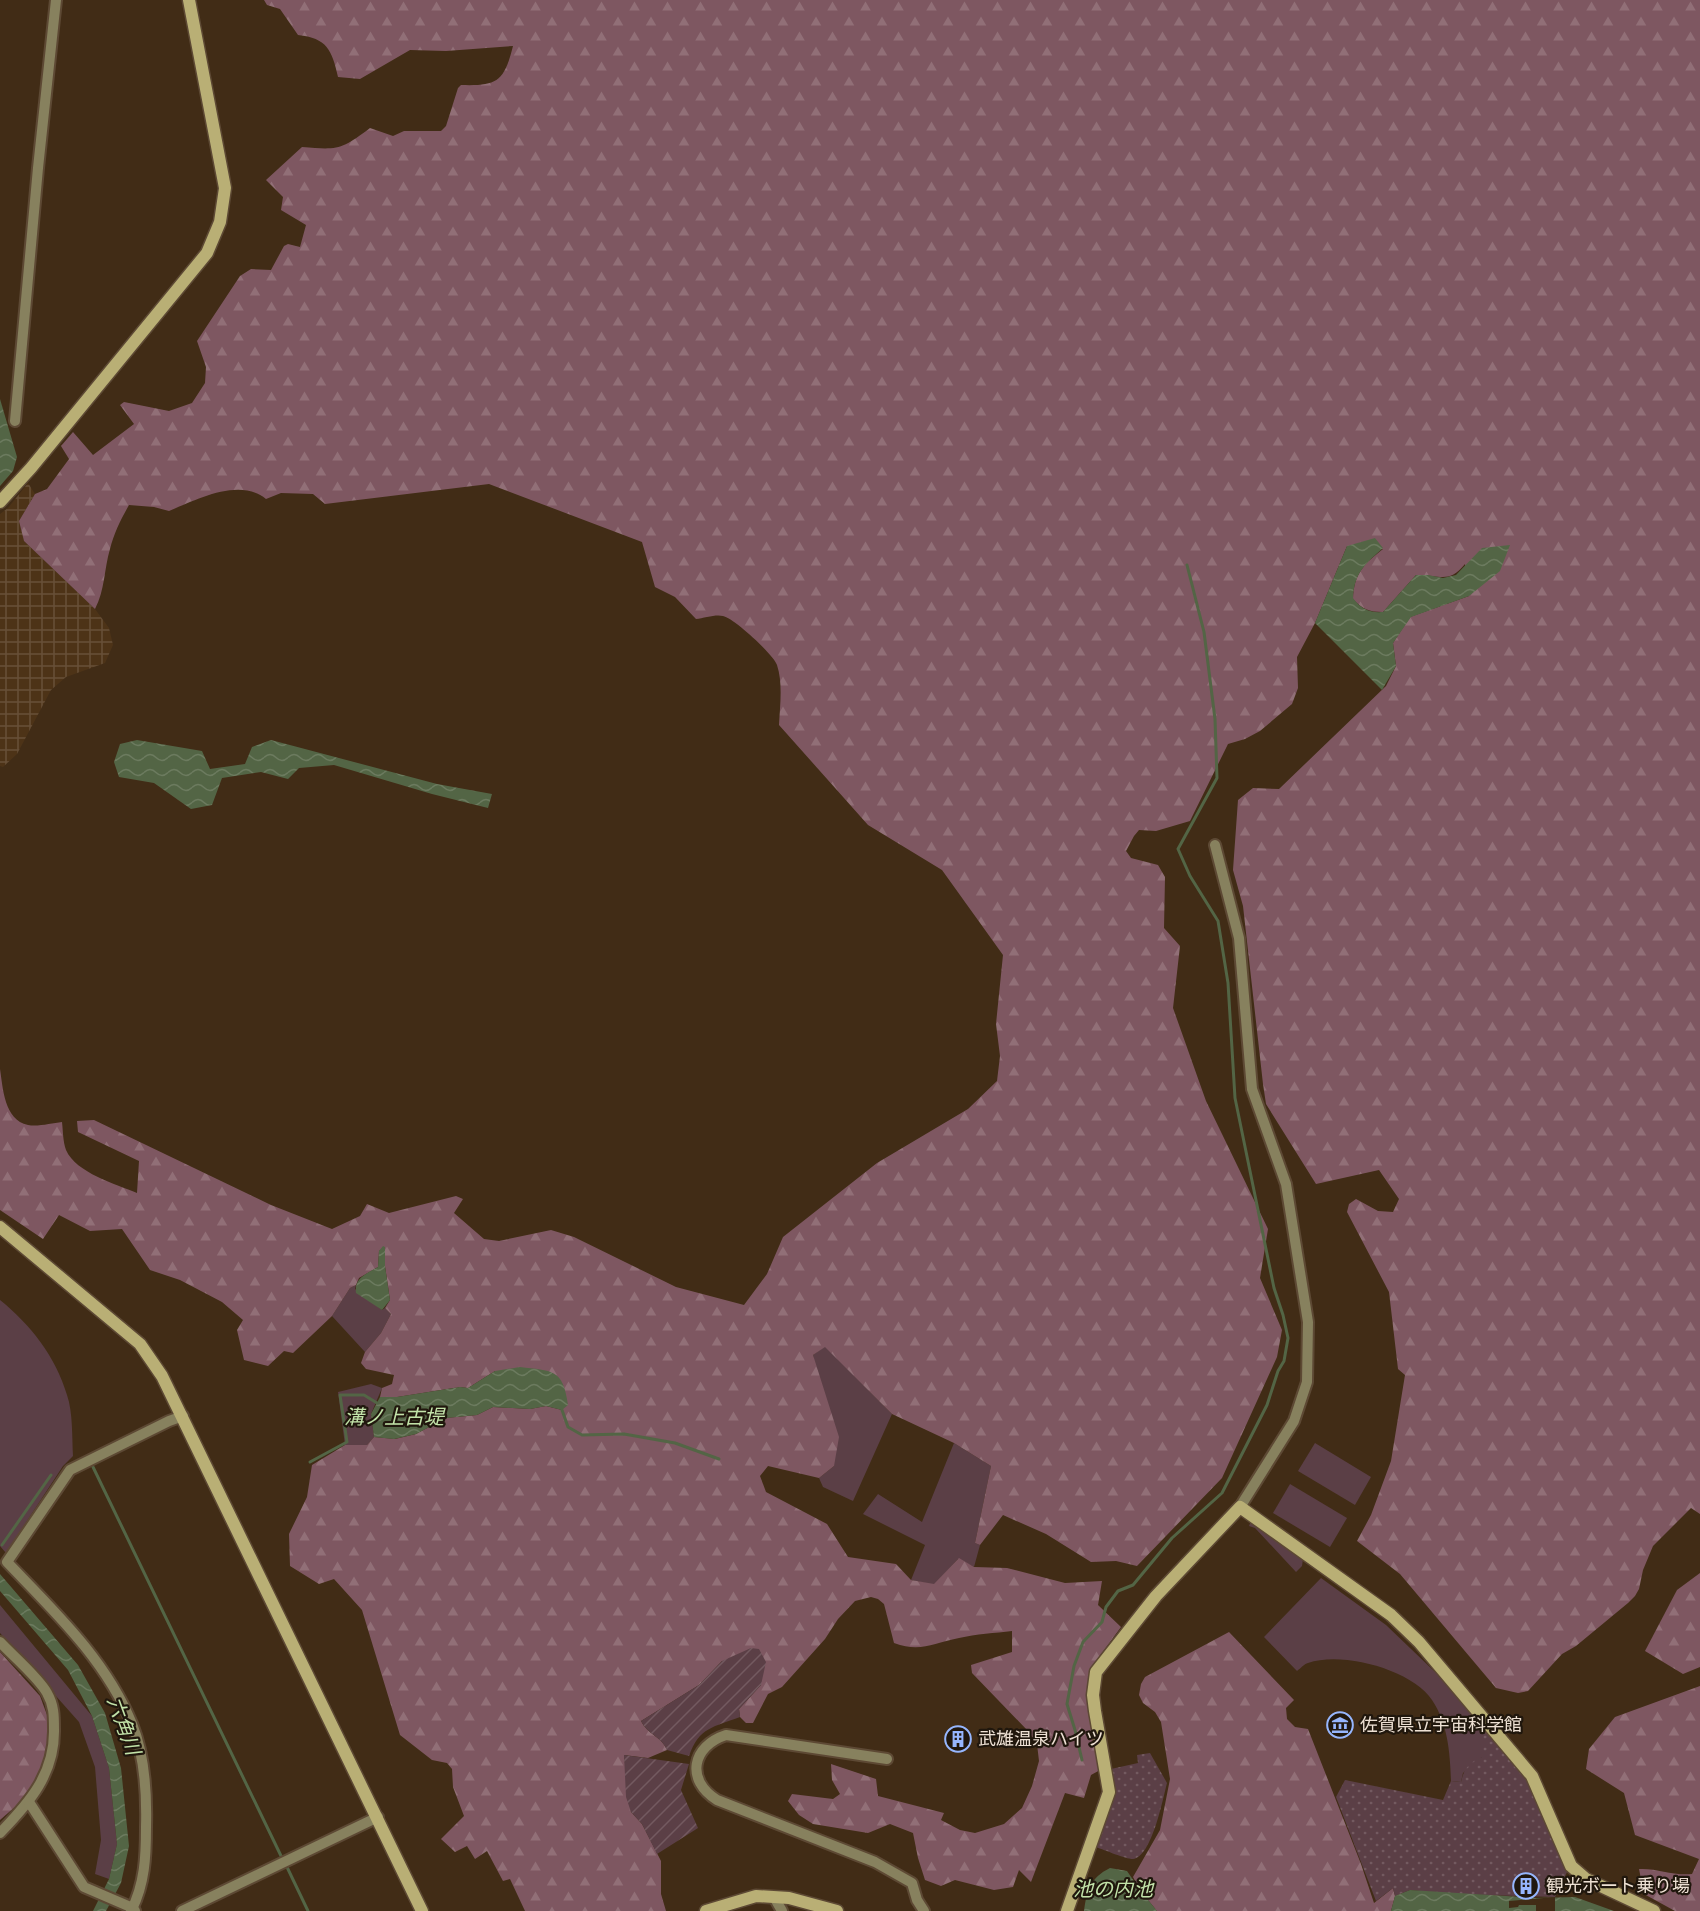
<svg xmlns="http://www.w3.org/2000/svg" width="1700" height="1911" font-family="Spectral,'Noto Sans JP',serif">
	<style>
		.industrial { fill: url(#industrial-grid) }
		.grass { fill: #5b3f46 }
		.forest { fill: url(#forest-firs) }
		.park { fill: url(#park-dots) }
		.garden { fill: url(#garden-furrows) }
		.water { fill: url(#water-waves) }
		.pier { fill: #412c16 }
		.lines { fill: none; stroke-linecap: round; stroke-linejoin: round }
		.stream { stroke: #536545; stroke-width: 3 }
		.street-casing { stroke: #5d4934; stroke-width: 14 }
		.secondary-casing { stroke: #5d4934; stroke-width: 15 }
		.street { stroke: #87815e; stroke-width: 10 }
		.secondary { stroke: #b9af75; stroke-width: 12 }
		.labels { text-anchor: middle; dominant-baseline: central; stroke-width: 4.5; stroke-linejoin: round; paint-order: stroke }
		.poi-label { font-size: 18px; fill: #eee1d4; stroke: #20170d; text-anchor: start }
		.water-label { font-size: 20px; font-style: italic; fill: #c2e3a9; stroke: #20170d }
	</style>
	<defs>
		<pattern id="industrial-grid" width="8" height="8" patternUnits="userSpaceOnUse" patternTransform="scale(1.5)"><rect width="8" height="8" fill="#4d3317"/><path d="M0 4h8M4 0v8" fill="none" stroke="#675038"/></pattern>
		<pattern id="forest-firs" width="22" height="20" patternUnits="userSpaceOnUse" patternTransform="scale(1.5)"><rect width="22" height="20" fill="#7e5761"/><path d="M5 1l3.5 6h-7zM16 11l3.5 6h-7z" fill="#916f77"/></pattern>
		<pattern id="park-dots" width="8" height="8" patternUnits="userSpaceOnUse" patternTransform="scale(1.5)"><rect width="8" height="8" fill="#5b3f46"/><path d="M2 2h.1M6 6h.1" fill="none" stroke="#735a60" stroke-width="1.8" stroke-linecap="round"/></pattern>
		<pattern id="garden-furrows" width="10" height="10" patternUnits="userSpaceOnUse" patternTransform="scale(1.5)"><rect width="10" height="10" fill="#5b3f46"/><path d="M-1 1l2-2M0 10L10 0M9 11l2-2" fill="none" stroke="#735a60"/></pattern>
		<pattern id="water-waves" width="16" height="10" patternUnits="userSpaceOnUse" patternTransform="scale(1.5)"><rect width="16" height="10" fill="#536545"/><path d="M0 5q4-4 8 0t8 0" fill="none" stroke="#6c7b5f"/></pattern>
	</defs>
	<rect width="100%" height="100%" fill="#412c16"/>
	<path class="industrial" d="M28,483L35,494L19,521L24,541L95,609L109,628L113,645L105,663L66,677L51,690L17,754L3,767L0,766V514L8,508Z"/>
	<g class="grass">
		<path d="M356,1285L355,1289L382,1310L385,1308L391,1314L381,1333L365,1352L332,1316L350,1288Z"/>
		<path d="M0,1300C30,1324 56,1357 67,1395C73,1412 72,1438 73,1456L63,1466L6,1553L0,1546Z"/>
		<path d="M825,1346L892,1414L853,1501L823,1487L819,1478L834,1466L813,1355Z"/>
		<path d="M371,1384L382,1388L371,1414L374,1437L367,1445H345L338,1392Z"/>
		<path d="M954,1443L991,1466L975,1543L980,1545L974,1567L958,1559L934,1585L911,1580L925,1545L863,1514L878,1494L922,1522Z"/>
		<path d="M1315,1443L1371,1477L1355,1505L1298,1471Z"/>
		<path d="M1290,1484L1347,1518L1330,1547L1273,1513Z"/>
		<path d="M1251,1521L1303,1559L1302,1566L1296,1572L1255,1528L1249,1526Z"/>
		<path d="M1321,1578L1386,1625L1482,1717V1757L1463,1773L1461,1782L1451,1781C1450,1753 1448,1724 1432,1700C1412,1670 1343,1651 1308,1663C1304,1664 1301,1668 1297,1671L1264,1637Z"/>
		<path d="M0,1605L92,1716L109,1768L117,1844L109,1879L95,1874L101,1840L95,1767L79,1722L0,1633Z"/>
	</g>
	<g class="forest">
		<path d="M264,0H1700V1514L1691,1508L1653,1546L1643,1570L1639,1589L1635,1596L1628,1603L1576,1646L1562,1654L1528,1691L1518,1693L1496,1688L1400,1574L1357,1541L1371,1515L1391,1461L1405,1375L1398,1369L1389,1292L1347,1212L1349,1204L1356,1199L1378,1211L1393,1212L1399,1199L1379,1170L1316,1184L1266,1104L1263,1084L1243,906L1233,870L1238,800L1253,788L1279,789L1386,686L1396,666L1393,643L1410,617L1469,596L1465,564C1448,585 1439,574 1416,575L1383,612C1369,612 1362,609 1353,599C1354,573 1364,564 1383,549L1347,546L1315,623L1297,657L1298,688L1292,704L1260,731L1245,739L1228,744L1190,821L1156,831L1139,830L1134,836L1126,851L1131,858L1158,865L1165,877L1164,928L1180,946L1173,1008L1206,1101L1268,1229L1260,1278L1282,1330L1277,1357L1222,1478L1137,1566L1116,1561L1091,1562L1046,1534L1003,1515L980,1545L975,1543L991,1466L954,1443L892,1414L825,1347L813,1355L839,1437L834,1466L819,1478L768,1466L760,1476L766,1492L827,1524L848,1557L896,1564L911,1580L934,1584L959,1558L974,1567L1007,1568L1065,1583L1102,1581L1098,1605L1121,1627L1099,1657L1087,1694L1100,1770L1091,1775L1084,1798L1065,1793L1031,1882L1019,1870L1013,1887L994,1890L955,1880L941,1886L925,1880L918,1858L913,1833L890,1824L868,1833L813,1824L799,1815L788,1801L792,1794L833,1799L840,1794L832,1780L831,1764L876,1779L878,1796L944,1813L941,1820L960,1830L975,1833L1004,1824L1022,1808L1032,1786L1039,1761L1037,1744L1028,1731L972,1673L971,1665L1012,1652V1631C995,1633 976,1634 959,1638C932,1643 921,1653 894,1643L884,1604L878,1599L871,1597L855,1601L838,1619L825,1639L782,1687L768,1694L753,1723H746L740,1717L739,1709L761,1685L722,1661L699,1685L641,1721C647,1734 662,1737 667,1750L648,1758L624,1755L631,1812L642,1824L661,1861V1894L666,1911H525L510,1879L503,1881L487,1851L475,1859L467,1846L455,1852L441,1839L464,1816L453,1787L452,1769L447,1763L432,1760L400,1735L362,1610L334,1579L319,1584L290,1566L289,1534L307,1497L312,1465L345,1445H367L374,1437L395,1439L416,1434L446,1418L477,1415L493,1407L530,1409L546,1406L562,1410L495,1371L468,1388L460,1387L397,1397H380L382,1388L392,1384L394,1375L366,1369L361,1363L365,1352L381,1333L391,1314L385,1308L390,1300L385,1266V1247L379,1251L378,1267L359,1278L356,1285L350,1288L332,1316L293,1353L284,1351L268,1366L244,1360L237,1330L243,1320L222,1302L180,1280L150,1270L122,1229L90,1231L59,1215L43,1239L0,1210V1069C3,1088 4,1120 28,1125C38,1127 52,1123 62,1122C63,1131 63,1142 66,1150C76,1173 116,1184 137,1193L139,1161L78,1132L77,1121L94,1120L271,1205L332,1229L360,1216L367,1204L389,1213L456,1196L463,1199L454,1213L484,1239L499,1241L551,1230L574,1237L676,1287L744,1305L767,1274L783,1237L877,1163L968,1109L997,1081L1000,1056L996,1024L1003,955L942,870L868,825L779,725C780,706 783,683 777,665C775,656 734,618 723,616C716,614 704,618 696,619L675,597L655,587L642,542L489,484L325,504L313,494L281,493L266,499C239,477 196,500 169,511L154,507L129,505C121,519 114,533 110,549C104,569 105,590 95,609L24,541L19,521L35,494L47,489L69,459L61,446L73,432L93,455L134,424L120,405L124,402L169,411L192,403L205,383L206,367L197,341L240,276L251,269L271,270L284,246L288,244L300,247L306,225L281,210L283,197L266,180L302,147C338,150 341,150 370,128L393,136L404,131H441L446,126L458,88L461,85C497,86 504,82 513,46L446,51L410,50L360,79L338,77C332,50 327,38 298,35L280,9L267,5Z"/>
		<path d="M1700,1573V1667L1683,1674L1645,1651L1677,1590Z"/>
		<path d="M1229,1632L1294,1700L1286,1708L1287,1719L1295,1727L1308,1729L1361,1864L1374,1903L1393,1888L1395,1896L1391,1911H1157L1140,1890L1133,1877L1160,1830L1170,1779L1161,1722L1155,1712L1143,1703L1139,1695L1141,1684L1145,1677Z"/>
		<path d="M0,1652L40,1696L50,1723L46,1758L32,1792L0,1820Z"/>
		<path d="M1700,1686V1911H1675L1644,1894L1639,1869C1657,1868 1673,1876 1692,1874L1699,1859L1635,1835L1624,1793L1586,1769L1589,1749L1615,1717Z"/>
	</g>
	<g class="park">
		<path d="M1482,1717L1529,1777L1568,1870L1555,1897L1453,1894L1410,1890L1395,1896L1393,1888L1376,1901L1336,1797L1345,1780L1443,1800L1451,1781L1461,1782C1464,1769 1469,1762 1482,1757Z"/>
		<path d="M1150,1753L1167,1783C1163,1798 1152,1857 1133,1859C1125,1859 1105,1850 1096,1847L1113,1800L1111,1769L1138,1763L1137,1755Z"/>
	</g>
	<g class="garden">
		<path d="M751,1648L759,1649L766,1662L761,1685L739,1709L740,1717C714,1727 699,1727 689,1756L667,1750C662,1737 647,1734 641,1721L699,1685L722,1661Z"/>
		<path d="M624,1755L689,1764L681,1790L698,1828L657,1854L642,1824L631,1812L626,1797Z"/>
	</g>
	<g class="water">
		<path d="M0,399L17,457L13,471L0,486Z"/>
		<path d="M1375,538L1383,548C1365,564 1354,573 1353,598C1361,609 1369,613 1383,612L1416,575H1428L1443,578L1456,575L1482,548L1510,545L1500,571L1469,596L1411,617L1393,643L1396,666L1382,690L1315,623L1347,546Z"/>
		<path d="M137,740L202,751L210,769L245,764L252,747L271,740L437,784L492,794L488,808L432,794L334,765L299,768L288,779L261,772L222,778L212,805L191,809L154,783L119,777L114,762L120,744Z"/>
		<path d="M383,1246L385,1247V1266L390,1300L382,1310L356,1293C354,1278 366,1274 378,1267L379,1251Z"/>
		<path d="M520,1367C552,1371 563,1368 568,1405L562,1410L546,1406L530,1409L493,1407L477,1415L446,1418L416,1434L394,1439L374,1437L371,1414L380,1397H397L460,1387L468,1388L495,1371Z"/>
		<path d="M0,1574L78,1665L105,1713L121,1768L129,1846L121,1883L106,1911H93L109,1879L117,1844L109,1768L92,1716L68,1670L0,1591Z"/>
		<path d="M1110,1868L1127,1871L1140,1890L1157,1911H1084C1087,1890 1090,1878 1110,1868Z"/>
		<path d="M1410,1890L1536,1898L1575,1897L1614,1911H1391L1395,1896Z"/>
	</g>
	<path class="pier" d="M1555,1897V1911H1536V1905H1519L1518,1907L1509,1908V1901Z"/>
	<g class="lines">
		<g class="stream">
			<path d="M562,1410L568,1427L582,1435L624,1434L675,1443L719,1459"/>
			<path d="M310,1462L347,1442L340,1395H364L377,1403"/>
			<path d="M93,1467L283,1860"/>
			<path d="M2,1545L51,1475"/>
			<path d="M1082,1760L1075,1730L1067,1704L1074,1666L1083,1642L1102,1622L1106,1607L1118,1591L1133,1585L1172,1538L1222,1493L1267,1405L1278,1371L1284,1361L1288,1338L1283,1315L1274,1288L1235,1098L1228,983L1218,921L1190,876L1178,849L1217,778L1215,719L1204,632L1187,565"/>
			<path d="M286,1865L308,1911"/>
		</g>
		<g class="street-casing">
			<g id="street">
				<path d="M15,421L38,168L56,0"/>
				<path d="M1215,845L1239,938L1252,1089L1286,1184L1308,1322L1307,1382L1294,1421L1240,1507"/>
				<path d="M0,1642C13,1656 39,1678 47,1693C54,1705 54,1716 54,1729C55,1774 29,1803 0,1833"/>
				<path d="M887,1759L726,1735C692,1746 685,1780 717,1800L875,1862L912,1883L917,1900L924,1911"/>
				<path d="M29,1802L84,1887L133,1908L135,1911"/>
				<path d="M774,1897L782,1911"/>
				<path d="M131,1911C145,1884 146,1856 146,1827C147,1792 145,1756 132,1724C106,1660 54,1611 7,1562L70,1470L169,1421L183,1416"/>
				<path d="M182,1911L378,1817"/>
			</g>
		</g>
		<g class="secondary-casing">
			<g id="secondary">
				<path d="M0,502L31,468L207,253L220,222L225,188L189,0"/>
				<path d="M0,1227L140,1344L162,1376L422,1911"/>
				<path d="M706,1911L756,1896L789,1898L837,1911"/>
				<path d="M1067,1911L1109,1792L1095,1711L1093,1695L1096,1672L1156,1596L1240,1507L1391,1615L1419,1642L1532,1776L1571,1866L1586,1879L1654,1911"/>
			</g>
		</g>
		<use href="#street" class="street"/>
		<use href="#secondary" class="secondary"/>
	</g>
	<defs>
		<g id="museum-ring" transform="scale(1.35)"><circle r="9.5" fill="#20170d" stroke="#96b6fd" stroke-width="1.5"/><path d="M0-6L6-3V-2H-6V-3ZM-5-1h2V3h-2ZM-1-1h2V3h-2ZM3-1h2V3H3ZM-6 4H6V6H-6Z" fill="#96b6fd"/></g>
		<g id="building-ring" transform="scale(1.35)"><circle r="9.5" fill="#20170d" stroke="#96b6fd" stroke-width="1.5"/><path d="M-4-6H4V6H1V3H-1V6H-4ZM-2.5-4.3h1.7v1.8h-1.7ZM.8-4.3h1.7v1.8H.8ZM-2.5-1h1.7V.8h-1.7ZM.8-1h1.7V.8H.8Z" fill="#96b6fd"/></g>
	</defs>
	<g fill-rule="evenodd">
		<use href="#museum-ring" x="1340" y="1725"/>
		<use href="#building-ring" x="958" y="1739"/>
		<use href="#building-ring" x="1526" y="1886"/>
	</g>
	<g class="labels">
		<g class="poi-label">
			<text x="1360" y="1725">佐賀県立宇宙科学館</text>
			<text x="978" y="1739">武雄温泉ハイツ</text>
			<text x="1546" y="1886">観光ボート乗り場</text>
		</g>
		<g class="water-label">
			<text x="394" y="1418">溝ノ上古堤</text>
			<text transform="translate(123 1726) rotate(70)">六角川</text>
			<text x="1113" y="1890">池の内池</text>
		</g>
	</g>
</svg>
